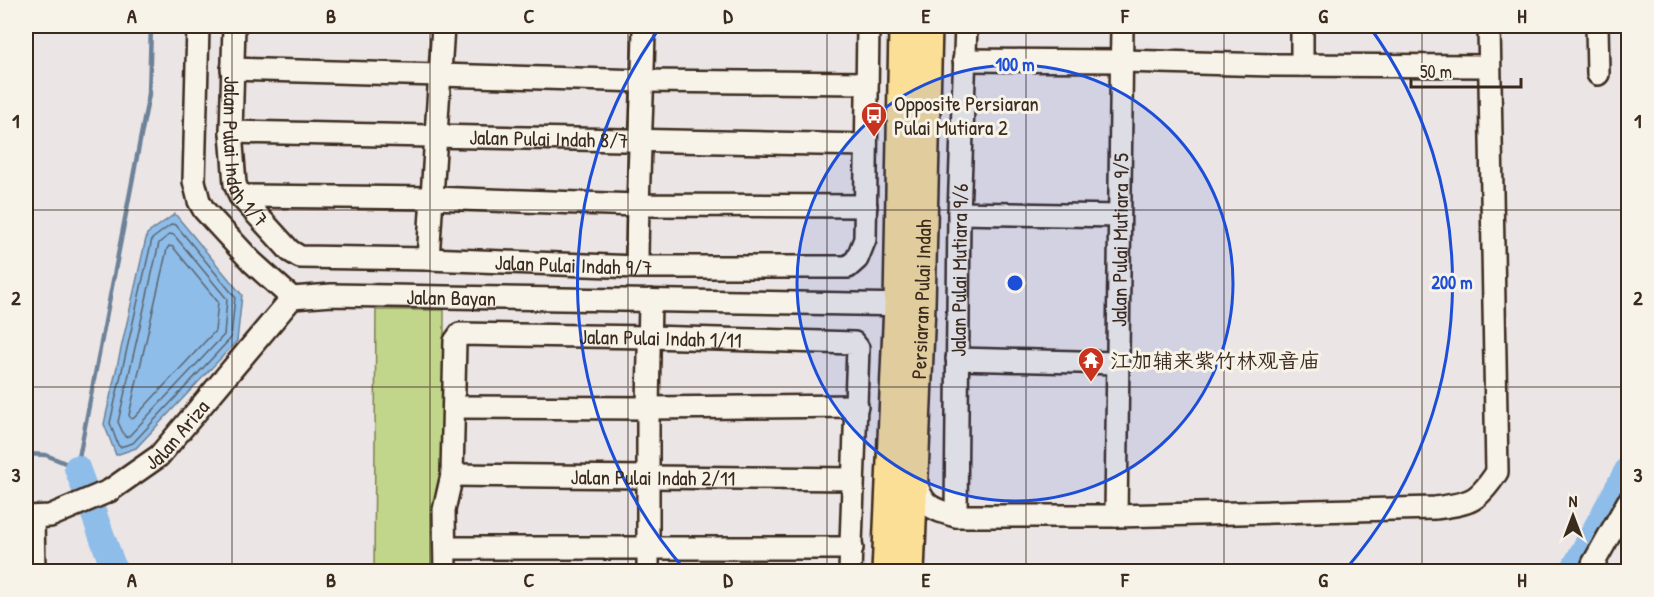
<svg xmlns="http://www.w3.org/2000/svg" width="1654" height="597" font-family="'Patrick Hand','LXGW WenKai TC',sans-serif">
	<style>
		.green { fill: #c2d68b; stroke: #7e8054; stroke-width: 1.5 }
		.water { fill: #8ebde9; stroke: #6d8298; stroke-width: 1.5 }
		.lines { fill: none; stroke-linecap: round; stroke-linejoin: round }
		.shore { stroke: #5c656f; stroke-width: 1.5 }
		.stream { stroke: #6d8298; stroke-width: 4.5 }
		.river { stroke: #8ebde9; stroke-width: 26 }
		.minor-casing { stroke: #3b2a1e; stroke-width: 26 }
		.major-casing { stroke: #3b2a1e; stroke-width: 32 }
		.minor { stroke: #f7f3e8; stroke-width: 21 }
		.major { stroke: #fbdf96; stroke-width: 27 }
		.grid { fill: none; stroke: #3b2a1e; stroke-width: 1.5; stroke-opacity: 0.55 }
		.ring { fill: none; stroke: #1d4ed8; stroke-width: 3 }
		.labels { text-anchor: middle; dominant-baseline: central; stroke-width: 6; stroke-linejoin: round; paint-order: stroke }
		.poi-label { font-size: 21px; fill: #3b2a1e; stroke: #f7f3e8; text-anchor: start }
		.street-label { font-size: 21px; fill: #3b2a1e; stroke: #f7f3e8 }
		.centre { fill: #1d4ed8; stroke: #f7f3e8; stroke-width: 3 }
		.ring-label { font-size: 18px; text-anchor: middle; font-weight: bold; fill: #1d4ed8; stroke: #f7f3e8; stroke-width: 6; stroke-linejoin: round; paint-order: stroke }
		.neatline { fill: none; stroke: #3b2a1e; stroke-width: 2 }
		.grid-label { font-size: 20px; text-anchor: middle; font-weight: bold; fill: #3b2a1e }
	</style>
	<rect width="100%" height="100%" fill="#ebe5e5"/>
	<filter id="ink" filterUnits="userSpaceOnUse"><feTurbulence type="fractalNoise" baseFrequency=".0167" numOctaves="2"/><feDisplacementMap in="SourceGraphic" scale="12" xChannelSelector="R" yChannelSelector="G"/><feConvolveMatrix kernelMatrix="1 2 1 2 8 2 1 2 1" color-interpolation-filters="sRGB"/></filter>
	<g filter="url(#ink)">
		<path class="green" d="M376,310H444V571L374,572Z"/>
		<path class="water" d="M175,214L242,295L237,341L136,448L116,455L104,424L147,234Z"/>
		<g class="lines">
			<g class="shore">
				<path d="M172,224L176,225L235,297L231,338L133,443L120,447L118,445L110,423L152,239Z"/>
				<path d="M170,234L174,235L227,299L224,335L129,436L125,437L118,422L159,243Z"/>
				<path d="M169,246L173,247L218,302L215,331L134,418L131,419L129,415L167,249Z"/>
			</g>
			<path class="stream" d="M26,454L46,455L77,468L149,94L151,26"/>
			<g class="river">
				<path d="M77,468L115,572"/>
				<path d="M1572,572L1628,469"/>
			</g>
			<g class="minor-casing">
				<g id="minor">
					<path id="s1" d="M198,26L194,181L199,201L204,210L252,262L292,298L332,295L911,305"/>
					<path id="s2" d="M234,26L231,132L235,184L240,196L290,251L300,257L428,259L637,267H848L857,259L865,239L868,26"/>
					<path d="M1302,26V65"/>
					<path d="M1597,26L1598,74"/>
					<path d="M964,60L1122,61L1272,65L1489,66"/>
					<path d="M232,69L643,81L867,83"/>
					<path id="s3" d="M231,132C442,135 654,141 866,145"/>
					<path d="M240,196L432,198L637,205L866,206"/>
					<path d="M959,213L1119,216"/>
					<path d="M428,259L443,26"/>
					<path d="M637,267C637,186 643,106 644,26"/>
					<path d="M957,359L1117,363"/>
					<path d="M454,407L648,408L857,406"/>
					<path id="s4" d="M452,475L853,479"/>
					<path d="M915,479C922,506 931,509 956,516H1116L1435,508C1470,503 1477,503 1497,472L1489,26"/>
					<path id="s5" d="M956,516L959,213L966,26"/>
					<path id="s6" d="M1116,516L1122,26"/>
					<path id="s7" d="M26,517L50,516L109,491L159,456L292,298"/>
					<path d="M33,518L34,572"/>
					<path d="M445,548H852"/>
					<path id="s8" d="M445,572L444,510L452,475L455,341L460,334L649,337L854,343L858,348L850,572"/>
					<path d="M648,572V408L650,300"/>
					<path d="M1593,572V564L1628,502"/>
				</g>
			</g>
			<g class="major-casing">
				<g id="major">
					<path d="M886,572L898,305L903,26"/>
					<path id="s9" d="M910,572L921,305L928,26"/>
				</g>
			</g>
			<use href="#minor" class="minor"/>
			<use href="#major" class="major"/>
		</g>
	</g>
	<path class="grid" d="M232,26V572M430,26V572M628,26V572M827,26V572M1026,26V572M1224,26V572M1422,26V572M26,210H1628M26,387H1628"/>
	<circle cx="1015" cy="283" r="218" fill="#1d4ed8" fill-opacity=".12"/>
	<g class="ring">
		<circle cx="1015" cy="283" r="218"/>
		<path d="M685 570A437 437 0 0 1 661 26M1369 26A437 437 0 0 1 1345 570"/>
	</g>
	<defs>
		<g id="bus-pin" transform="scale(1.35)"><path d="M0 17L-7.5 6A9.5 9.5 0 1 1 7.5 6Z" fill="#c8321e" stroke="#f7f3e8"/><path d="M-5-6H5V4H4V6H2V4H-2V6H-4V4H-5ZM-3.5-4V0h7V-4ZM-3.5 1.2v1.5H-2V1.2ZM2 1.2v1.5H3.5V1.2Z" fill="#fff"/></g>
		<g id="temple-pin" transform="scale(1.35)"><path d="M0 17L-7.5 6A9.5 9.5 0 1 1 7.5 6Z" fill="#c8321e" stroke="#f7f3e8"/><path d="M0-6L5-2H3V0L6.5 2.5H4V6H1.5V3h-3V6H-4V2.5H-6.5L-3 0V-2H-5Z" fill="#fff"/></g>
	</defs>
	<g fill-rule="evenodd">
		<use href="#bus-pin" x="874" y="115"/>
		<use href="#temple-pin" x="1091" y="360"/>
	</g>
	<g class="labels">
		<g class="poi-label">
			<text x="894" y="103">Opposite Persiaran<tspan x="894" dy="24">Pulai Mutiara 2</tspan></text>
			<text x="1110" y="360">江加辅来紫竹林观音庙</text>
		</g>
		<g class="street-label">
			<text stroke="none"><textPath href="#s3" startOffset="318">Jalan Pulai Indah 8/7</textPath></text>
			<text stroke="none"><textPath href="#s2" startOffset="129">Jalan Pulai Indah 1/7</textPath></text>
			<text stroke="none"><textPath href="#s6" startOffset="276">Jalan Pulai Mutiara 9/5</textPath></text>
			<text stroke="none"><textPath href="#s2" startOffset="531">Jalan Pulai Indah 9/7</textPath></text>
			<text stroke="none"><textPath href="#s5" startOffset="246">Jalan Pulai Mutiara 9/6</textPath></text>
			<text stroke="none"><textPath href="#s1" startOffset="470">Jalan Bayan</textPath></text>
			<text stroke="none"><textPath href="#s9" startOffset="273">Persiaran Pulai Indah</textPath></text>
			<text stroke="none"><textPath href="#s8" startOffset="441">Jalan Pulai Indah 1/11</textPath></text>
			<text stroke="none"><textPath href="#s7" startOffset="177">Jalan Ariza</textPath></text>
			<text stroke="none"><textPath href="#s4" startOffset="201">Jalan Pulai Indah 2/11</textPath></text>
		</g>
	</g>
	<circle cx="1015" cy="283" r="9" class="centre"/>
	<g class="ring-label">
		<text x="1015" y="71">100 m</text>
		<text x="1452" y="289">200 m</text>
	</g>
	<rect width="1654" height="597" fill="none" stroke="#f7f3e8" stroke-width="66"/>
	<g transform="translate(1573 516)" stroke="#f7f3e8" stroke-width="4.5" paint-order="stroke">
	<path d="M0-4.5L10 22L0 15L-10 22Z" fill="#3b2a1e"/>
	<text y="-9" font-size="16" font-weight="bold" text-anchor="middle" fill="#3b2a1e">N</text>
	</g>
	<path d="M1411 78v9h110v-9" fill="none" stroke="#3b2a1e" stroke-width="3"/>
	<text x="1420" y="78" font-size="18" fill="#3b2a1e" stroke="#f7f3e8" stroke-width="4.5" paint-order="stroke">50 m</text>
	<rect x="33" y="33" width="1588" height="531" class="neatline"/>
	<g class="grid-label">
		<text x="132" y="23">A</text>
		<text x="331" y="23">B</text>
		<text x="529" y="23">C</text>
		<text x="728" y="23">D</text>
		<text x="926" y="23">E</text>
		<text x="1125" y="23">F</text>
		<text x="1323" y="23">G</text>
		<text x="1522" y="23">H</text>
		<text x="16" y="128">1</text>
		<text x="1638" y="128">1</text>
		<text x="16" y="305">2</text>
		<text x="1638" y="305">2</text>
		<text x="16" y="482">3</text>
		<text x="1638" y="482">3</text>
		<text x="132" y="587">A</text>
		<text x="331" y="587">B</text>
		<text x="529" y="587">C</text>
		<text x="728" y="587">D</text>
		<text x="926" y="587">E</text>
		<text x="1125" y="587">F</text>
		<text x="1323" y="587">G</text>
		<text x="1522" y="587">H</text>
	</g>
</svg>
